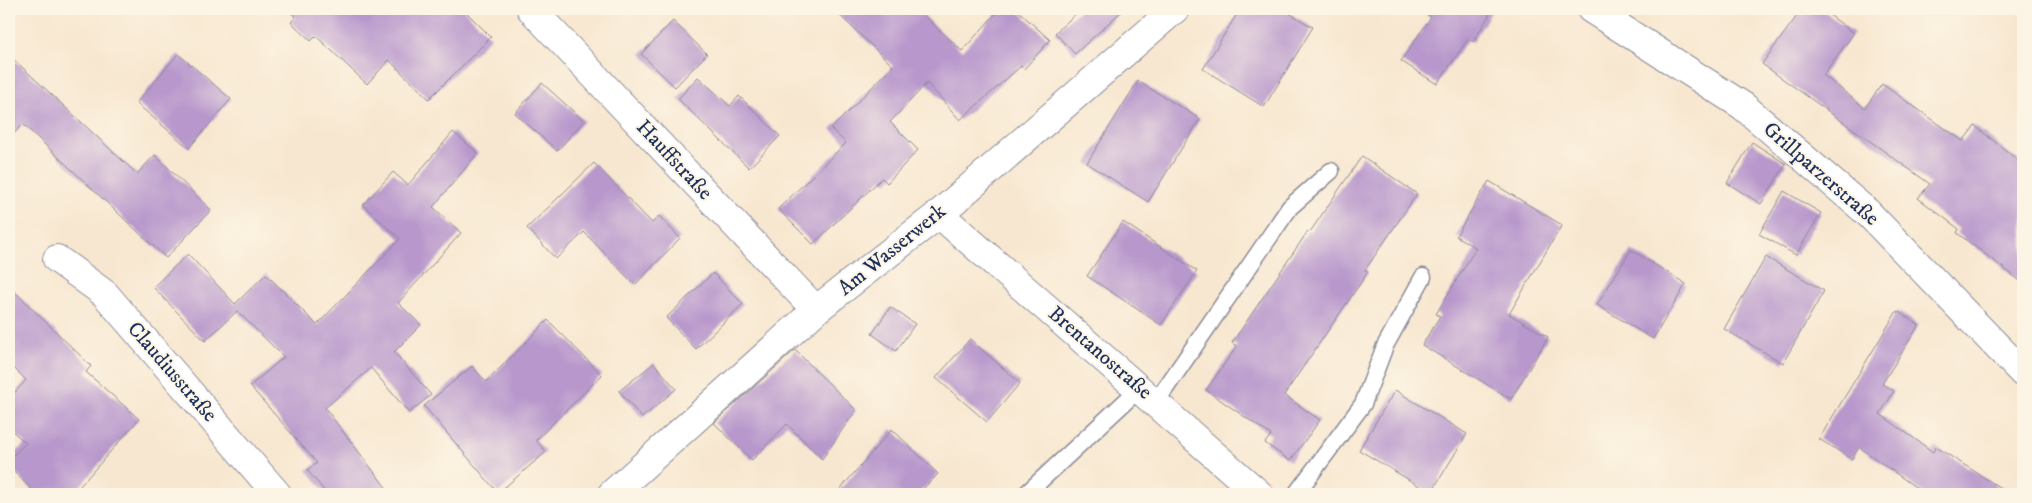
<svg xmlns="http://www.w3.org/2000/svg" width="2032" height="503" font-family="'IM FELL DW Pica',serif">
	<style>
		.building { fill: #b897cc }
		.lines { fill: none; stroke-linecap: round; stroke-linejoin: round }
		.service-casing { stroke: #8a8b97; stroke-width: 19 }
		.minor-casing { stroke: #8a8b97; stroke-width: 30 }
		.service { stroke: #fff; stroke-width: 16 }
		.minor { stroke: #fff; stroke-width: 28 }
		.labels { text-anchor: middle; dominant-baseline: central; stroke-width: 4; stroke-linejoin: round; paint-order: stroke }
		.street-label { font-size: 21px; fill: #1b2f5e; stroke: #fcf5e5 }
	</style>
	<rect width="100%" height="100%" fill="#fcf5e5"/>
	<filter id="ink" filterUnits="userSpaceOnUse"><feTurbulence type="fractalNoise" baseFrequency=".02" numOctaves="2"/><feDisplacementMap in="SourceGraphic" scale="10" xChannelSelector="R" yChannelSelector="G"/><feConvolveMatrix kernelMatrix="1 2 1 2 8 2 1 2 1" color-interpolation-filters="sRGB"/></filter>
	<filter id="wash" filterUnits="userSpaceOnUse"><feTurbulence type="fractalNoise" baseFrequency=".0096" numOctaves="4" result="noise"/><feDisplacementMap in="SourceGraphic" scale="20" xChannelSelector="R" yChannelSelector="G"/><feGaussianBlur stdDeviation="1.12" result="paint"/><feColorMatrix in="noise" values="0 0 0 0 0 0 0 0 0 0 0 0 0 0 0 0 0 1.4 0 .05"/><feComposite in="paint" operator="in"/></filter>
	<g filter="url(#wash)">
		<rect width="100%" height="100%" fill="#f8e7d0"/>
		<g id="blocks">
			<g class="building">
				<path d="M286,9H463L491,37L429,99L389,60L367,84L316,36L311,41L291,22L296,17Z"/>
				<path d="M833,9H917L962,51L1000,9H1016L1050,40L1024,69L1021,66L960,120L927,83L890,122L918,150L887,183L882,178L813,244L778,209L846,143L831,129L893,66Z"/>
				<path d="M1081,9H1124L1075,54L1055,33Z"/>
				<path d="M1240,9H1282L1313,27L1264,107L1203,69Z"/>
				<path d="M1418,9H1493L1473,42L1468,39L1437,84L1401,61L1431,17Z"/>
				<path d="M1802,9H1821L1854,33L1823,75L1865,108L1882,84L1963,141L1975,126L2023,164V283L1957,233L1959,229L1918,198L1930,184L1762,64Z"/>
				<path d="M673,21L707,54L675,87L641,54Z"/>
				<path d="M178,54L231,99L189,148L136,103Z"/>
				<path d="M9,55L137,174L155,155L211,210L166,258L23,124L9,139Z"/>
				<path d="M698,77L730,106L739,96L780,136L749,168L678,99Z"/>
				<path d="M1138,81L1200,119L1148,202L1087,163Z"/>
				<path d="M542,83L584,121L557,151L515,113Z"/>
				<path d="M453,132L478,153L433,207L461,233L398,303L421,325L394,352L431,395L409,413L371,368L325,408L391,494H327L307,470L317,463L250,386L284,357L237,311L205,341L153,287L188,254L235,304L266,274L317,325L400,239L363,205L393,172L408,185Z"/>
				<path d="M1752,142L1786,164L1761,204L1727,183Z"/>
				<path d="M1362,156L1417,194L1365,270L1368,272L1284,395L1320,420L1290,461L1265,443L1271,435L1206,390L1237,346L1232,343L1308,231L1310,232Z"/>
				<path d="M594,163L652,223L659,216L680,238L635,285L584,232L556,259L527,228Z"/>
				<path d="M1489,181L1562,225L1509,314L1548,337L1511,399L1422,345L1440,316L1436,314L1476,248L1456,236Z"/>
				<path d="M1784,191L1821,213L1796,255L1759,234Z"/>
				<path d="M1123,222L1197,271L1161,325L1087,276Z"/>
				<path d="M1631,250L1686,284L1653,339L1597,305Z"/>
				<path d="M1766,257L1824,291L1783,363L1724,329Z"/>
				<path d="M713,273L743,304L696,349L666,318Z"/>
				<path d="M9,286L91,366L86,372L139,419L73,494H36L9,466V459L26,443L9,428V399L26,380L9,363Z"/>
				<path d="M890,307L915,324L896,351L872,334Z"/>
				<path d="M1897,311L1919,325L1882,384L1894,391L1880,414L1933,452L1936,447L2010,494H1925L1859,447L1852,459L1819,439Z"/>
				<path d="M548,320L602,375L536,440L546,452L498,493L424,406L472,366L486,382Z"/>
				<path d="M970,339L1020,383L987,422L936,378Z"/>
				<path d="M795,350L856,410L822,459L787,424L752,460L714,423Z"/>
				<path d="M654,363L676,389L642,418L619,391Z"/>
				<path d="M1395,390L1467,434L1431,493L1359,450Z"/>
				<path d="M892,429L938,474L918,494H836Z"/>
			</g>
		</g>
	</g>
	<g filter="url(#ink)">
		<use href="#blocks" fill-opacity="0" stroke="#8a8b97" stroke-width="1"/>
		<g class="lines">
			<g class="service-casing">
				<g id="service">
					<path d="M1156,402L1290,207L1331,171"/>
					<path d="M1026,494L1140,388"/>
					<path d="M1296,494L1363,404L1385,346L1423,277"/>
				</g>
			</g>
			<g class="minor-casing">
				<g id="minor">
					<path d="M531,9L816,310"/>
					<path d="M1591,9L1743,106L1868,213L2023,373"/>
					<path d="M939,214L1259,494"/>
					<path d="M57,259L105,294L277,494"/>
					<path d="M612,494L816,310L939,214L1175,9"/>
				</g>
			</g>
			<use href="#service" class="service"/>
			<use href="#minor" class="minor"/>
		</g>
	</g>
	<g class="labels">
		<g class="street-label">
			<text transform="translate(674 160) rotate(47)">Hauffstraße</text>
			<text transform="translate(1821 174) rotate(41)">Grillparzerstraße</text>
			<text transform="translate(892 250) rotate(-39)">Am Wasserwerk</text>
			<text transform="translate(1100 353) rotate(41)">Brentanostraße</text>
			<text transform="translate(172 372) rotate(49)">Claudiusstraße</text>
		</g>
	</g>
	<rect width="2032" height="503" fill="none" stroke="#fcf5e5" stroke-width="30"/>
</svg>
